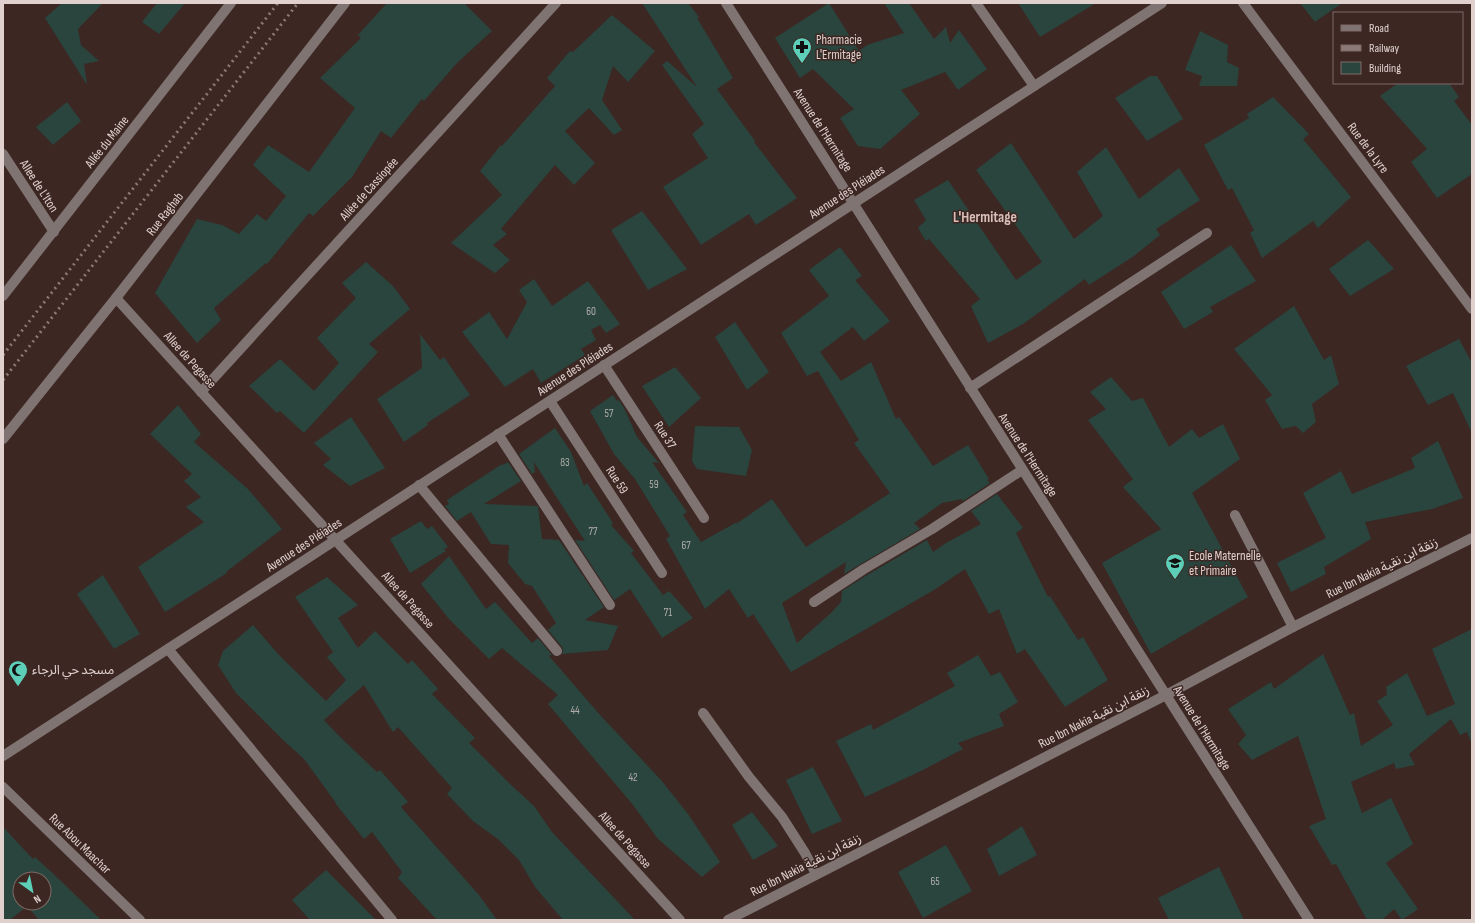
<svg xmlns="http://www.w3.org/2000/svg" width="1475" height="923" font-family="'Sofia Sans Condensed','Noto Sans Arabic',sans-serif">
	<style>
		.building { fill: #2a443e; fill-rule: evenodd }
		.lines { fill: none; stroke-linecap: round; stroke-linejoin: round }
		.minor { stroke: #7f7472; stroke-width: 10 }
		.rail { stroke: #8b7976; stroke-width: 3; stroke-dasharray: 2 4; stroke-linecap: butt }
		.labels { text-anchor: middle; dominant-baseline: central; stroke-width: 3; stroke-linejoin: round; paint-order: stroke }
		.number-label { font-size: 11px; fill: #b2aeab }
		.poi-label { font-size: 13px; fill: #e0d1cf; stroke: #3c2723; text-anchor: start }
		.street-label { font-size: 13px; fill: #e0d1cf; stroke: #3c2723 }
		.quarter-label { font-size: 15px; font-weight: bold; fill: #dabeb8; stroke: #3c2723 }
	</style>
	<rect width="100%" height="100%" fill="#3c2723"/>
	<g class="building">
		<path d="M62,3H103L78,29L81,45L99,61L84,64L87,85L45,18Z"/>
		<path d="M157,3H185L159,34L142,22Z"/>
		<path d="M387,3H464L492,31L457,63L424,101L422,99L391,138L381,131L352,177L313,216L309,213L267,264L266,263L214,308L221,320L197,343L155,293L197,219L222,225L239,234L257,214L266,221L286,196L253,165L268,145L309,172L355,108L320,78L361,38L358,35Z"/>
		<path d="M642,3H688L699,17L697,18L733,78L717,89L755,141L754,142L797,198L756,225L749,214L701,245L663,187L708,158L692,134L704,124L662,65L667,61L697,87Z"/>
		<path d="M829,3L859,51L867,45L904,33L884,3H909L934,39L946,27L950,43L959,30L987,69L958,90L945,72L901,90L920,114L880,149L858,146L840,118L854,109L813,69L800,78L775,38Z"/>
		<path d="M1018,3H1096L1040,37Z"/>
		<path d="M1300,3H1342L1315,22Z"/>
		<path d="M612,15L655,51L628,82L613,66L602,100L622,130L614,135L589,108L565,131L595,163L574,185L555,165L501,229L507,234L493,245L510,260L495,273L451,243L502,195L480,171L501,145L502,146L555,86L547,78L570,51L573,52Z"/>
		<path d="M1200,31L1228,45L1227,62L1239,68L1237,86H1199L1202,76L1185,70Z"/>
		<path d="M1150,76H1157L1183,119L1147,141L1115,98Z"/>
		<path d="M1398,83H1449L1459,97L1454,101L1472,125V174L1437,198L1411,162L1427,149L1380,96Z"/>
		<path d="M1273,97L1309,134L1303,139L1351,197L1318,228L1313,221L1262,258L1250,233L1254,230L1232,188L1228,190L1204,145L1249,118L1247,114Z"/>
		<path d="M67,102L81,121L53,145L36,127Z"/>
		<path d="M1011,143L1074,239L1103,216L1077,172L1106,147L1139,199L1179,168L1200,200L1156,229L1160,235L1134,256L1089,285L1085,279L1023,324L988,343L971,306L980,299L929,239L926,241L918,228L926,220L914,200L948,180L1016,280L1042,262L976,170Z"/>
		<path d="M642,211L687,269L648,290L611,230Z"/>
		<path d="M1368,240L1394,269L1350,296L1329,269Z"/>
		<path d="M1231,245L1256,281L1210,307L1213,312L1184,329L1161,292Z"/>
		<path d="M840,247L862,276L855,280L890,321L864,341L853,327L820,352L841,381L871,362L896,419L899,417L933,466L968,445L989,479L987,480L990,483L963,501L962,499L942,503L914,523L920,529L844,574L846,562L782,603L797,643L831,613L841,602L842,591L867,575L927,540L933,552L946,543L981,524L971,511L997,494L1023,528L1016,533L1048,597L1050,596L1078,640L1083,637L1108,680L1065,707L1025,649L1017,654L999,609L989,614L965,569L934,590L791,672L753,614L748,618L729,589L705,609L666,539L670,536L635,479L614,454L590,411L613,395L617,401L619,400L625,410L637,437L659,463L652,462L687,512L683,515L701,542L737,522L736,524L772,499L806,547L855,516L890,493L854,443L859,440L818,371L807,376L781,333L829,296L809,270Z"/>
		<path d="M366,262L393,286L410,309L369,344L378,352L304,433L280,411L277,413L249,386L280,359L314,391L339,363L317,338L356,298L342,283Z"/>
		<path d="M534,279L552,306L588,281L620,324L606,333L600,325L591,330L596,340L581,349L585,355L541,383L533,369L505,387L462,332L489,312L507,339L527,302L519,290Z"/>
		<path d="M1294,306L1324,360L1331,355L1339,384L1312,404L1316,422L1303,433L1296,426L1282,429L1265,400L1272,395L1234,349Z"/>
		<path d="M735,322L769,372L747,390L715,337Z"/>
		<path d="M420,334L440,360L444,357L470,395L427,423L428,425L404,442L377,399L422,368Z"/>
		<path d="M1459,339L1472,363V433L1453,393L1428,405L1406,366Z"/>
		<path d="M675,367L701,398L669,427L642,386Z"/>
		<path d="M1111,377L1132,401L1143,398L1169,447L1192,429L1199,438L1223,424L1240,459L1192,493L1248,597L1151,654L1102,563L1161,529L1123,487L1133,479L1088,420L1106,409L1090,392Z"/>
		<path d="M178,405L201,434L194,442L248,489L282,529L226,572L227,573L165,612L138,567L204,522L186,507L201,497L184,481L192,474L150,434Z"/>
		<path d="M351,417L385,468L350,486L323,465L331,459L314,443Z"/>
		<path d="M695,426L739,427L752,450L746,476L697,469L692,461Z"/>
		<path d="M555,428L571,452L584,486L587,483L613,523L611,525L634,551L631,553L663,595L669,591L693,618L662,638L630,589L614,600L575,540L585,541L539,470L534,462L535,472L532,474L519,454Z"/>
		<path d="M1438,441L1463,498L1432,509L1365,522L1371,539L1324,567L1326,574L1291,592L1277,563L1326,538L1303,493L1341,471L1352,494L1415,468L1411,458Z"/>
		<path d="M508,462L521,481L484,504L538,506L542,539L559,540L604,607L585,620L618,626L608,650L562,654L563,650L562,647L548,630L556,623L532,586L525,584L508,563L509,545L491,544L471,512L457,521L445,506L449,504L447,500L502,464L503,465Z"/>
		<path d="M421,521L427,529L432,526L448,547L444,549L446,551L410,573L390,539Z"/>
		<path d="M449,556L486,609L495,602L532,643L538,638L552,655L549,656L601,716L661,780L688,814L720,862L702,877L658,839L633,805L548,704L558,695L515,659H513L514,658L502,648L489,659L449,619L421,584Z"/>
		<path d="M103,575L140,634L114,649L77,594Z"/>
		<path d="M327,577L358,605L338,618L358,648L375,631L408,664L412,660L438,689L432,694L475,738L469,743L509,783L534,806L552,832L635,920H563L535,887L519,860L499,840L473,821L447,794L452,788L398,727L393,732L364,685L324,720L338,735L377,772L380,770L408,802L401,807L479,895L497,920H437L398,878L402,872L372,832L364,839L335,803H336L304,759L283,740L236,693L218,665L223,651L253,625L280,656L326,701L346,680L327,657L333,652L295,597Z"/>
		<path d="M1472,629V744L1467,732L1460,735L1451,719L1409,754L1415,765L1396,769L1394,763L1351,782L1362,813L1391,798L1413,844L1386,863L1418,909L1402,920L1394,909L1382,920H1367L1336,864L1332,865L1309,826L1326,819L1298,736L1252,760L1238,744L1246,735L1228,709L1271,682L1274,689L1323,654L1350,715L1354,713L1361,746L1393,725L1377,701L1387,695L1386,687L1407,673L1427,716L1455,704L1432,649Z"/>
		<path d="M978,655L991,676L1000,672L1018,702L999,714L1004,726L958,743L963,749L921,771L865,797L836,741L871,724L873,730L955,686L947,673Z"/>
		<path d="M813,767L842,821L812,834L786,780Z"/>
		<path d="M752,812L778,846L753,860L732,825Z"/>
		<path d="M1022,826L1037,855L999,876L987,849Z"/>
		<path d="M3,827L33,859L35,857L62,882L101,920H39L27,906L10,920H3ZM20,879H44V903H20Z"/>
		<path d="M946,845L972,891L923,918L898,872Z"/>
		<path d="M1219,867L1244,920H1169L1158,898Z"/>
		<path d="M326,870L376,920H310L292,900Z"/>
	</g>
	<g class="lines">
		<g class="minor">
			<path d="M726,3L1309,920"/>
			<path d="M976,3L1034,86"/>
			<path d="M1243,3L1472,309"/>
			<path d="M3,154L54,232"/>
			<path d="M3,296L231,3"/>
			<path d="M116,298L680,920"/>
			<path d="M604,365L704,518"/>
			<path d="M970,388L1207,233"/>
			<path d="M201,392L556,3"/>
			<path d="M550,401L662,573"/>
			<path d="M498,434L610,605"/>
			<path d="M3,439L116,298L345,3"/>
			<path d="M419,485L557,651"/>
			<path d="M1235,515L1293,627"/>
			<path d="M814,602L864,569L932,529L1022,470"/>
			<path d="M168,649L392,920"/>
			<path d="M703,713L749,777L782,817L805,853L816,874"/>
			<path d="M3,756L1162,3"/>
			<path d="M3,787L140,920"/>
			<path d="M728,920L1166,695L1293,627L1472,538"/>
		</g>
		<g class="rail">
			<path d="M3,355L278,3"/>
			<path d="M3,380L298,3"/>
		</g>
	</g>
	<defs>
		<g id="pharmacy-pin" transform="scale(1)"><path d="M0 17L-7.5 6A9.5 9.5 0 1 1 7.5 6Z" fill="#5dceb8" stroke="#3c2723"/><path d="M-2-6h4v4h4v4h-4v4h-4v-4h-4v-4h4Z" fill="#111"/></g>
		<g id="school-pin" transform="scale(1)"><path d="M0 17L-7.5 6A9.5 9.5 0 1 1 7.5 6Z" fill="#5dceb8" stroke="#3c2723"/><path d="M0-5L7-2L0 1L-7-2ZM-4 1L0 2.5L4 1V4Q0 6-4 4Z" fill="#111"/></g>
		<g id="mosque-pin" transform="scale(1)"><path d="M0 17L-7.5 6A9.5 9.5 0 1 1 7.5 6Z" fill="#5dceb8" stroke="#3c2723"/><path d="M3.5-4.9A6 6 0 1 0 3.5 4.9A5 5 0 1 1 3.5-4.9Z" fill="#111"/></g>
	</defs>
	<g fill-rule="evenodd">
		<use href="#pharmacy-pin" x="802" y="47"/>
		<use href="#school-pin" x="1175" y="563"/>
		<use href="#mosque-pin" x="18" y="670"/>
	</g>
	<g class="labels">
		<g class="number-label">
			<text x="591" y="311">60</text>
			<text x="609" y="413">57</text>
			<text x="565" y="462">83</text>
			<text x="654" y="484">59</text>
			<text x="593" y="531">77</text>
			<text x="686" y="545">67</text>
			<text x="668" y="612">71</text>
			<text x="575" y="710">44</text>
			<text x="633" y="777">42</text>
			<text x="935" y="881">65</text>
		</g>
		<g class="poi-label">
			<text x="816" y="40">Pharmacie<tspan x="816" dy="15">L'Ermitage</tspan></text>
			<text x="1189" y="556">Ecole Maternelle<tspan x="1189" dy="15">et Primaire</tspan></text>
			<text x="32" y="670">مسجد حي الرجاء</text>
		</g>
		<g class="street-label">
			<text transform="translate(823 130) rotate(57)">Avenue de l'Hermitage</text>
			<text transform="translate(107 142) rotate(-52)">Allée du Maine</text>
			<text transform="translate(1368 148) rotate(53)">Rue de la Lyre</text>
			<text transform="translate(39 186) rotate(57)">Allee de L'Iton</text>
			<text transform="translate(369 189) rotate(-48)">Allée de Cassiopée</text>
			<text transform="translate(847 192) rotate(-33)">Avenue des Pléiades</text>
			<text transform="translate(165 214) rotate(-52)">Rue Raghab</text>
			<text transform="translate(190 360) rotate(48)">Allee de Pegasse</text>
			<text transform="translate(575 369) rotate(-33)">Avenue des Pléiades</text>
			<text transform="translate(665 435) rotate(57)">Rue 37</text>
			<text transform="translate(1028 455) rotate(57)">Avenue de l'Hermitage</text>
			<text transform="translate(617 480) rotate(57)">Rue 59</text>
			<text transform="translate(304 545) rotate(-33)">Avenue des Pléiades</text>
			<text transform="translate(1382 568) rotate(-26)">Rue Ibn Nakia زنقة ابن نقية</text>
			<text transform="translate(408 600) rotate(48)">Allee de Pegasse</text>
			<text transform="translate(1094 717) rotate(-27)">Rue Ibn Nakia زنقة ابن نقية</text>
			<text transform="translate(1202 728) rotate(58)">Avenue de l'Hermitage</text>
			<text transform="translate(625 840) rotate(48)">Allee de Pegasse</text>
			<text transform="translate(80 844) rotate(44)">Rue Abou Maachar</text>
			<text transform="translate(806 865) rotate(-27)">Rue Ibn Nakia زنقة ابن نقية</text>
		</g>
		<g class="quarter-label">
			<text x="985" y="217">L'Hermitage</text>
		</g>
	</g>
	<rect width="1475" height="923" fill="none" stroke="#e0d1cf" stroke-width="8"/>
	<rect x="1333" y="12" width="130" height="72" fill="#3c2723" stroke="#7e6b68"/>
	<rect x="1341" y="25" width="20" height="6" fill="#7f7472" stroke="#7e6b68"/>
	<text x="1369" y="32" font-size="12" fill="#e0d1cf">Road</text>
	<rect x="1341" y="45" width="20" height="6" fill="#8b7976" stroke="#7e6b68"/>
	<text x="1369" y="52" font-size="12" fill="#e0d1cf">Railway</text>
	<rect x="1341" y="62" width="20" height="12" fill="#2a443e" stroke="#7e6b68"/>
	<text x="1369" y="72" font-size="12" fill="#e0d1cf">Building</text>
	<g transform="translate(32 891) rotate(147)"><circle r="19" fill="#3c2723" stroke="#7e6b68"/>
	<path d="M0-3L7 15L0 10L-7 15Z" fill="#5dceb8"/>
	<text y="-6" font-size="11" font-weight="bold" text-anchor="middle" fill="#e0d1cf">N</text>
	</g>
</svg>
